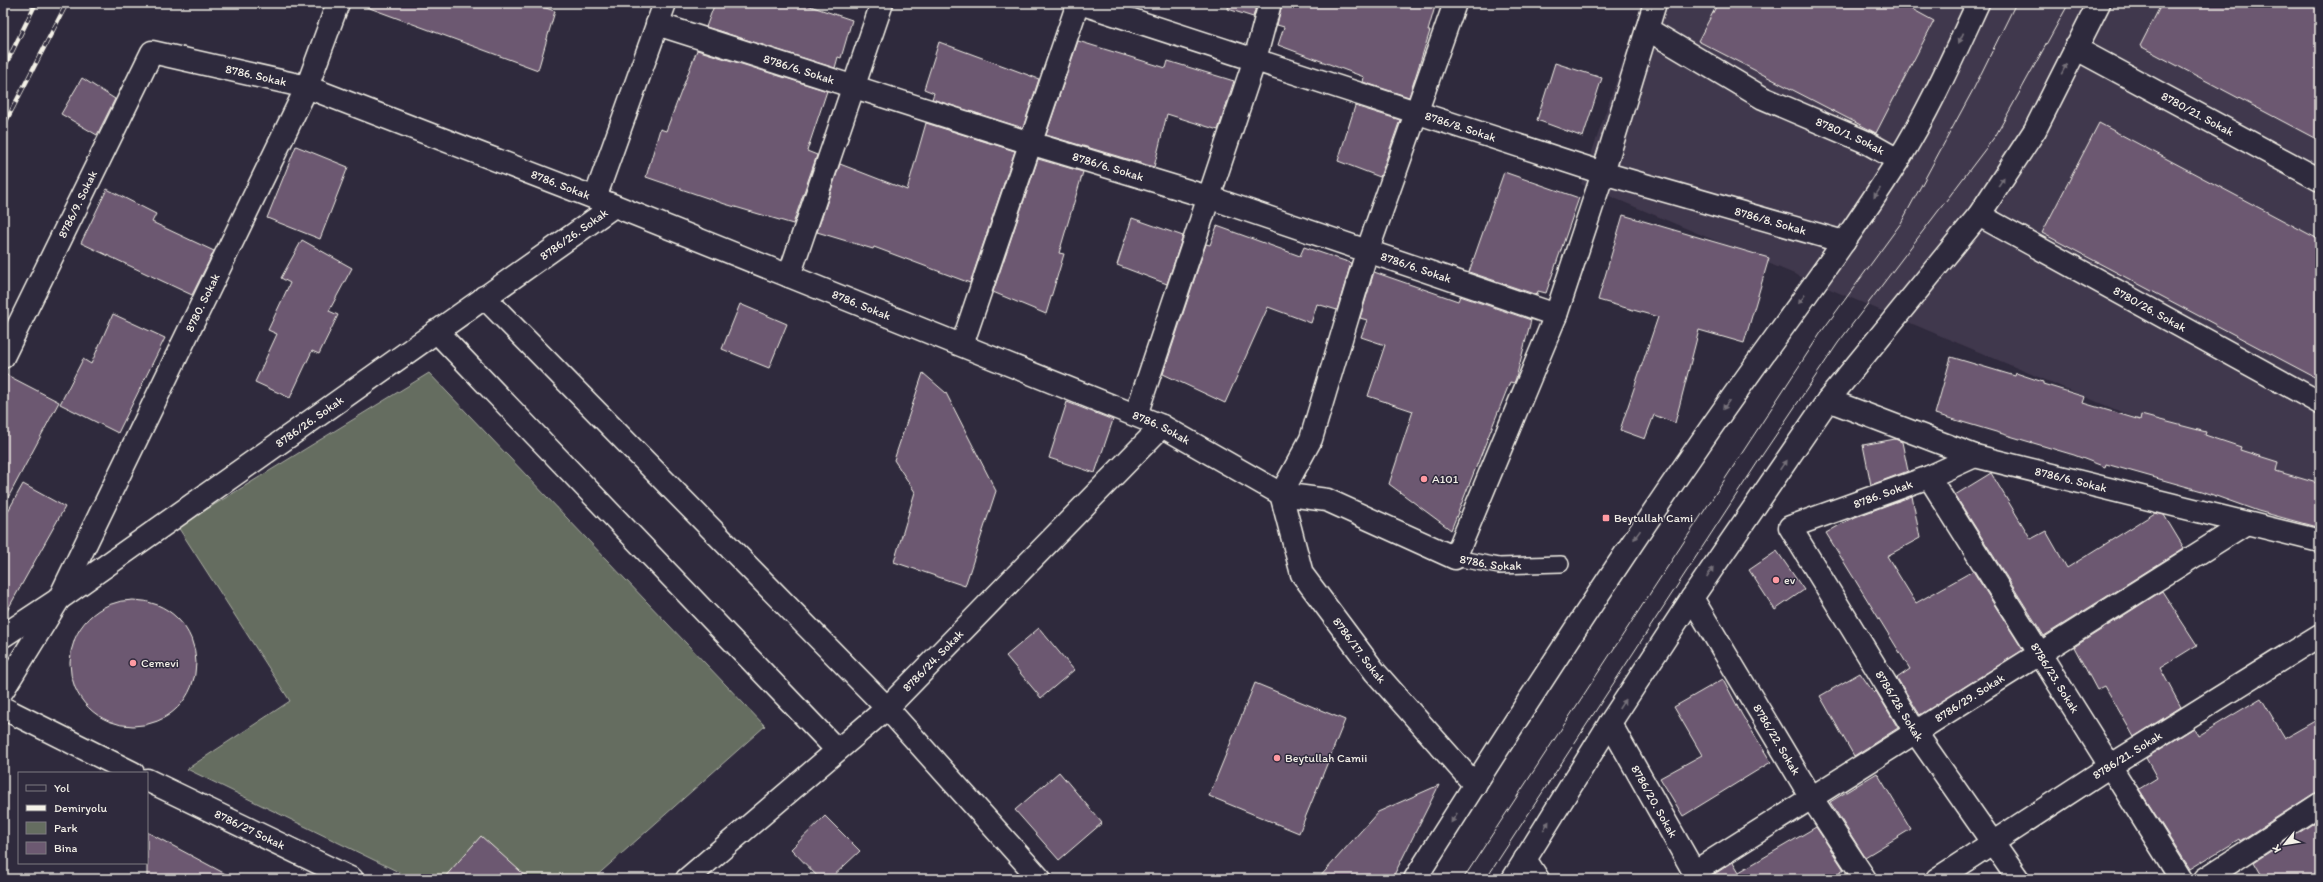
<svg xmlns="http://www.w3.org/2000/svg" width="2323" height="882" font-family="Itim,sans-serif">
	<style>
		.built { fill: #41384d }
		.green { fill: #656d60; stroke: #acafa4 }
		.building { fill: #6c5971; stroke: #f4f1e8 }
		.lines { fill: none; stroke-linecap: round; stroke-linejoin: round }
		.lane-casing { stroke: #f4f1e8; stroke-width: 18 }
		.street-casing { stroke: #f4f1e8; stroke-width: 25 }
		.secondary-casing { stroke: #f4f1e8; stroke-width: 25 }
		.lane { stroke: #2f2a3d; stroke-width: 15 }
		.street { stroke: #2f2a3d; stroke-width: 22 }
		.secondary { stroke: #2f2a3d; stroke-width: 22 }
		.tram { stroke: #f4f1e8; stroke-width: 1 }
		.rail-casing { stroke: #f4f1e8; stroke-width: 4.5 }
		.rail { stroke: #2f2a3d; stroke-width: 3; stroke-dasharray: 9; stroke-linecap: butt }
		.oneway { fill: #747079 }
		.poi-dot { fill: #ff9aa2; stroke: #2f2a3d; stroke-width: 1.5 }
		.labels { text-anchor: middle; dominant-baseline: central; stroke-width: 3; stroke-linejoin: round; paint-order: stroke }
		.street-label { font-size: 12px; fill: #f4f1e8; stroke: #2f2a3d }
		.poi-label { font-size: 12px; fill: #f4f1e8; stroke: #2f2a3d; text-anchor: start }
	</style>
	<rect width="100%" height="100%" fill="#2f2a3d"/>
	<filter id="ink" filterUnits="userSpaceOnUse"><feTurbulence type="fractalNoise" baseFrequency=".025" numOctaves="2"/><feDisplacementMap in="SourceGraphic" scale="8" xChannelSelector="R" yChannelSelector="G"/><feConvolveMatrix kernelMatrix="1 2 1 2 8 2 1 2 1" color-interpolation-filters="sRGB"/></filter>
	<g filter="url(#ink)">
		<path class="built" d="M1643,3H2320V496L1581,184Z"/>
		<path class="green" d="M429,373L765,726L593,879H413L187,769L290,701L178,527Z"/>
		<g class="building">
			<path d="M365,3H530L555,11L538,70L364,6Z"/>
			<path d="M715,3H801L852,20L841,58L838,57L835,68L706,27Z"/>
			<path d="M1229,3H1257L1253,17L1228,9Z"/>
			<path d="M1282,3H1436L1428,31H1430L1409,97L1363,82L1364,77L1278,45L1284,27L1277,25Z"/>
			<path d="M1718,3H1901L1934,21L1876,133L1698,41Z"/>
			<path d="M2162,3H2320V141L2140,46Z"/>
			<path d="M1078,41L1166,68L1168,61L1234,81L1218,130L1167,114L1154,167L1046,135Z"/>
			<path d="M939,42L1039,79L1023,128L932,99L934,93L924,89Z"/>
			<path d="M697,50L827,91L807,151L817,155L793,224L725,204L646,177L660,129L666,131Z"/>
			<path d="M1555,63L1602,78L1583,137L1537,120Z"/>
			<path d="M82,78L115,99L97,135L61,114Z"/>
			<path d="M1355,106L1400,120L1380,177L1338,161Z"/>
			<path d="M926,123L1015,151L970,283L874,247L873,249L817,232L840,164L907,190Z"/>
			<path d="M2099,123L2320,240V380L2042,233Z"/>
			<path d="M296,146L348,167L320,239L267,218Z"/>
			<path d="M1038,159L1083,172L1059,253L1064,254L1046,314L993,292Z"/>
			<path d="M1504,172L1579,198L1546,293L1538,291L1537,295L1469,272Z"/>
			<path d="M107,189L156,214L152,222L214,251L192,295L81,243Z"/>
			<path d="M1623,215L1769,258L1744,343L1699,330L1675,423L1654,415L1645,439L1620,430L1658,317L1598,300Z"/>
			<path d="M1132,218L1183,236L1167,284L1117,265Z"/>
			<path d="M1217,226L1300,256L1304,247L1351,263L1337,310L1317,304L1311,323L1268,307L1225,403L1163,374L1206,244L1210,245Z"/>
			<path d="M302,240L352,268L329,311L338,315L319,354L312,351L290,398L255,382L277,334L268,330L290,283L281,278Z"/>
			<path d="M1374,272L1458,301L1460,296L1531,320L1516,378L1514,383L1510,382L1451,530L1389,484L1413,411L1368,396L1385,345L1361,337L1367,320L1360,318Z"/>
			<path d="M740,304L787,324L769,368L722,349Z"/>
			<path d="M113,314L165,338L118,433L60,404L83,359L91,364Z"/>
			<path d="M1951,357L2015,376L2016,373L2043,382V384L2085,397L2083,403L2140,420L2141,415L2206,432L2205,435L2241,447L2240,450L2278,462L2276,471L2320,484V528L2258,511L2202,491L2106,464L2105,467L2074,455L1935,414Z"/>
			<path d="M3,373L59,402L3,507Z"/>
			<path d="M923,373L946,393L996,491L965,586L894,562L915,492L894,460Z"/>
			<path d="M1067,402L1113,420L1095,473L1049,458Z"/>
			<path d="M1895,439L1902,442L1908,471L1871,485L1863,445Z"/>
			<path d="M1991,473L2031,539L2046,531L2067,568L2155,513L2164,515L2184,548L2044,636L1955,495Z"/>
			<path d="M23,484L65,507L3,618V520Z"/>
			<path d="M1912,496L1920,538L1887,556L1916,603L1973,571L2023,650L1920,715L1897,678L1910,669L1826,533L1850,519Z"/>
			<path d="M1777,551L1804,590L1775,610L1749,570Z"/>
			<path d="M2162,591L2197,645L2160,668L2181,707L2134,737L2105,686L2097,690L2074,647Z"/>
			<circle cx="133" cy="663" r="63"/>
			<path d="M1039,628L1074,670L1041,698L1006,656Z"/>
			<path d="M1860,673L1874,693L1876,691L1898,728L1854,756L1820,696Z"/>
			<path d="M1723,679L1742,715L1771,762L1683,816L1660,778L1702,755L1674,707Z"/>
			<path d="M1255,683L1345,720L1299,833L1209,796Z"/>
			<path d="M2261,698L2285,738L2320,718V792L2313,794L2240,841L2239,839L2190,869L2139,789L2157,778L2146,758L2194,728L2198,736Z"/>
			<path d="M1059,772L1102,823L1059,860L1015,810Z"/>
			<path d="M1877,773L1911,829L1865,857L1830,802Z"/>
			<path d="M1439,785L1392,879H1318L1378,812Z"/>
			<path d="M825,816L860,851L830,879H820L791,849Z"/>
			<path d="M2320,819V879H2264L2254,862Z"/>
			<path d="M1816,827L1844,870L1830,879H1710V877L1733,862L1739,872Z"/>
			<path d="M147,832L235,879H147Z"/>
			<path d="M481,836L529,879H443Z"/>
		</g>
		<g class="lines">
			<g class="lane-casing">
				<g id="lane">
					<path id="s1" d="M1455,558L1499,566L1561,564"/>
				</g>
			</g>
			<g class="street-casing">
				<g id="street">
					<path id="s2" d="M1080,3L1603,173L1844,242"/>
					<path id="s3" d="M1455,3L1367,252L1311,439L1281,494L1302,574L1375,672L1475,785"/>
					<path id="s4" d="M657,24L1030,143L1208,197L1556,315"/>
					<path id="s5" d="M1647,29L1763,98L1866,142L1898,160"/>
					<path id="s6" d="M2075,48L2320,180"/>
					<path d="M595,198L665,3"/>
					<path id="s7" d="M1979,215L2320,403"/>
					<path d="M789,276L882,3"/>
					<path d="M484,297L887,708L1040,879"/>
					<path d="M436,331L837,750"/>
					<path d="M962,345L1078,3"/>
					<path id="s8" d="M3,357L152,52L307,87L595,198L1162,426L1281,494L1327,500L1455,558L1556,315L1603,173L1655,3"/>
					<path id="s9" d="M1828,400L1975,456L2320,541"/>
					<path d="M1136,415L1255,59L1270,3"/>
					<path id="s10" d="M1975,456L1929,477L1790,527L1916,733L2018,879"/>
					<path id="s11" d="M1929,477L2181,879"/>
					<path id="s12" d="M1692,598L1811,797L1865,879"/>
					<path id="s13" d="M3,636L59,599L614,206"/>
					<path id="s14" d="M3,690L59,599L307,87L338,3"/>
					<path d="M3,708L133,773"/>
					<path id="s15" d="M1610,723L1698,879"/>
					<path id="s16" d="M147,780L352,879"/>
					<path d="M1525,859L1538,879"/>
					<path id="s17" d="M1694,872L2245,524"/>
					<path id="s18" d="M687,879L887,708L1162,426"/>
					<path id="s19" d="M1937,879L2110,766L2320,635"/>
					<path d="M2205,879L2320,804"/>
				</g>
			</g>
			<g class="secondary-casing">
				<g id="secondary">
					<path d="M1415,879C1507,733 1601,587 1699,445C1764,350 1836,259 1897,162C1929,111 1953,57 1978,3"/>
					<path d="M1513,879L1610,723L1692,598L1828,400L1979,215L2035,130L2099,3"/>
				</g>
			</g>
			<use href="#lane" class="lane"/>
			<use href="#street" class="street"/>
			<use href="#secondary" class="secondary"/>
			<g class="tram">
				<path d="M1463,879L1822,331L1901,223L1974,88L2016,3"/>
				<path d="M1486,879L1763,454L1838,343L1996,135L2069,3"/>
			</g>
			<g class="rail-casing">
				<g id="rail">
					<path d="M3,70L36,3"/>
					<path d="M3,127L67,3"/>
				</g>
			</g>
			<use href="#rail" class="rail"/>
		</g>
		<defs><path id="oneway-solid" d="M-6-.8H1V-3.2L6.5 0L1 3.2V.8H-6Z"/></defs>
		<g class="oneway">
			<use href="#oneway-solid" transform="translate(1961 38) rotate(115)"/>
			<use href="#oneway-solid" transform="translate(2064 69) rotate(-63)"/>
			<use href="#oneway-solid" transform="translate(2001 182) rotate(-57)"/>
			<use href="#oneway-solid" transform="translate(1877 193) rotate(124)"/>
			<use href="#oneway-solid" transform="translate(1802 299) rotate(126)"/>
			<use href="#oneway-solid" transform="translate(1726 405) rotate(125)"/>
			<use href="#oneway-solid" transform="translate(1783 465) rotate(-56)"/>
			<use href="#oneway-solid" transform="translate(1637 535) rotate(125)"/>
			<use href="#oneway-solid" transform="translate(1710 572) rotate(-56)"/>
			<use href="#oneway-solid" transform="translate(1622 704) rotate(-57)"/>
			<use href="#oneway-solid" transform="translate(1454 818) rotate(122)"/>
			<use href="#oneway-solid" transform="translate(1546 826) rotate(-58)"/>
		</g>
	</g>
	<g class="poi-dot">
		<circle cx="1424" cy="479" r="4"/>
		<rect x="1602" y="514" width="8" height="8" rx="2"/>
		<circle cx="1776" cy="580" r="4"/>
		<circle cx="133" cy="663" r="4"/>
		<circle cx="1277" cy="758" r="4"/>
	</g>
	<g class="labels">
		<g class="street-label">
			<text stroke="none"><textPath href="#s4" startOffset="149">8786/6. Sokak</textPath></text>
			<text stroke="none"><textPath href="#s8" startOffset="446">8786. Sokak</textPath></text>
			<text stroke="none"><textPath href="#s6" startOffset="139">8780/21. Sokak</textPath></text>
			<text stroke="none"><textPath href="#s2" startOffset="400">8786/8. Sokak</textPath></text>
			<text stroke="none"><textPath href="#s5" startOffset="230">8780/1. Sokak</textPath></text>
			<text stroke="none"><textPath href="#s4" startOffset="473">8786/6. Sokak</textPath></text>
			<text stroke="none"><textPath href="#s8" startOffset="770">8786. Sokak</textPath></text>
			<text stroke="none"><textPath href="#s8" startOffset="170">8786/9. Sokak</textPath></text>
			<text stroke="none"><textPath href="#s2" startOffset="724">8786/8. Sokak</textPath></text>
			<text stroke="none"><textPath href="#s13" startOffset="698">8786/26. Sokak</textPath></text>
			<text stroke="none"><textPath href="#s4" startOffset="797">8786/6. Sokak</textPath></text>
			<text stroke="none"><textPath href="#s14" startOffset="436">8780. Sokak</textPath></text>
			<text stroke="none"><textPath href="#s8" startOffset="1094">8786. Sokak</textPath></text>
			<text stroke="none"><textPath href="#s7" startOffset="195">8780/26. Sokak</textPath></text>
			<text stroke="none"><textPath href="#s13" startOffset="374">8786/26. Sokak</textPath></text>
			<text stroke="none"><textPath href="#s8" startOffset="1418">8786. Sokak</textPath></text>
			<text stroke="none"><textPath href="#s9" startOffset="256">8786/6. Sokak</textPath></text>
			<text transform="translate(1883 494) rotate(-20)">8786. Sokak</text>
			<text stroke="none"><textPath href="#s1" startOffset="36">8786. Sokak</textPath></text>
			<text stroke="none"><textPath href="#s3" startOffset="700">8786/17. Sokak</textPath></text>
			<text stroke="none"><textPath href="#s18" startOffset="329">8786/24. Sokak</textPath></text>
			<text stroke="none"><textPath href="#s11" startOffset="237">8786/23. Sokak</textPath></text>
			<text stroke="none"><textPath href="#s17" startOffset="326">8786/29. Sokak</textPath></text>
			<text stroke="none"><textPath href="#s10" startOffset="408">8786/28. Sokak</textPath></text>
			<text stroke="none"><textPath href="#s12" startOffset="165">8786/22. Sokak</textPath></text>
			<text stroke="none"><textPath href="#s19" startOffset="227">8786/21. Sokak</textPath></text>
			<text stroke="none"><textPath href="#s15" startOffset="90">8786/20. Sokak</textPath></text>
			<text stroke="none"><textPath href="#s16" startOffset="114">8786/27 Sokak</textPath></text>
		</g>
		<g class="poi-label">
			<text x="1432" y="479">A101</text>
			<text x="1614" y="518">Beytullah Cami</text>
			<text x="1784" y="580">ev</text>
			<text x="141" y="663">Cemevi</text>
			<text x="1285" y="758">Beytullah Camii</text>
		</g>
	</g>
	<rect width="2323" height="882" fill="none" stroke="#2f2a3d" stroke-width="16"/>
	<rect x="8" y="8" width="2307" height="866" fill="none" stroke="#f4f1e8" stroke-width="1.5" filter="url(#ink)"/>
	<rect x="18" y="772" width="130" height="92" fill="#2f2a3d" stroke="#7e7a81"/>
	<rect x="26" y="785" width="20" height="6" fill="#2f2a3d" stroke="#7e7a81"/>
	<text x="54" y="792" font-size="12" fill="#f4f1e8">Yol</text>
	<rect x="26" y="805" width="20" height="6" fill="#f4f1e8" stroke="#7e7a81"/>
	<text x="54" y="812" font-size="12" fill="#f4f1e8">Demiryolu</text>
	<rect x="26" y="822" width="20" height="12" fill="#656d60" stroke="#7e7a81"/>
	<text x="54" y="832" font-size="12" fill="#f4f1e8">Park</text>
	<rect x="26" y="842" width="20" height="12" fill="#6c5971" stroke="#7e7a81"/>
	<text x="54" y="852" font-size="12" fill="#f4f1e8">Bina</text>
	<g transform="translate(2285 844) rotate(240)" stroke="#2f2a3d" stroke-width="3" paint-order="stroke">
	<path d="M0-3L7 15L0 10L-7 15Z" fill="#f4f1e8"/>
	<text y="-6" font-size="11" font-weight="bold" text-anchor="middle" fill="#f4f1e8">K</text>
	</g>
</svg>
